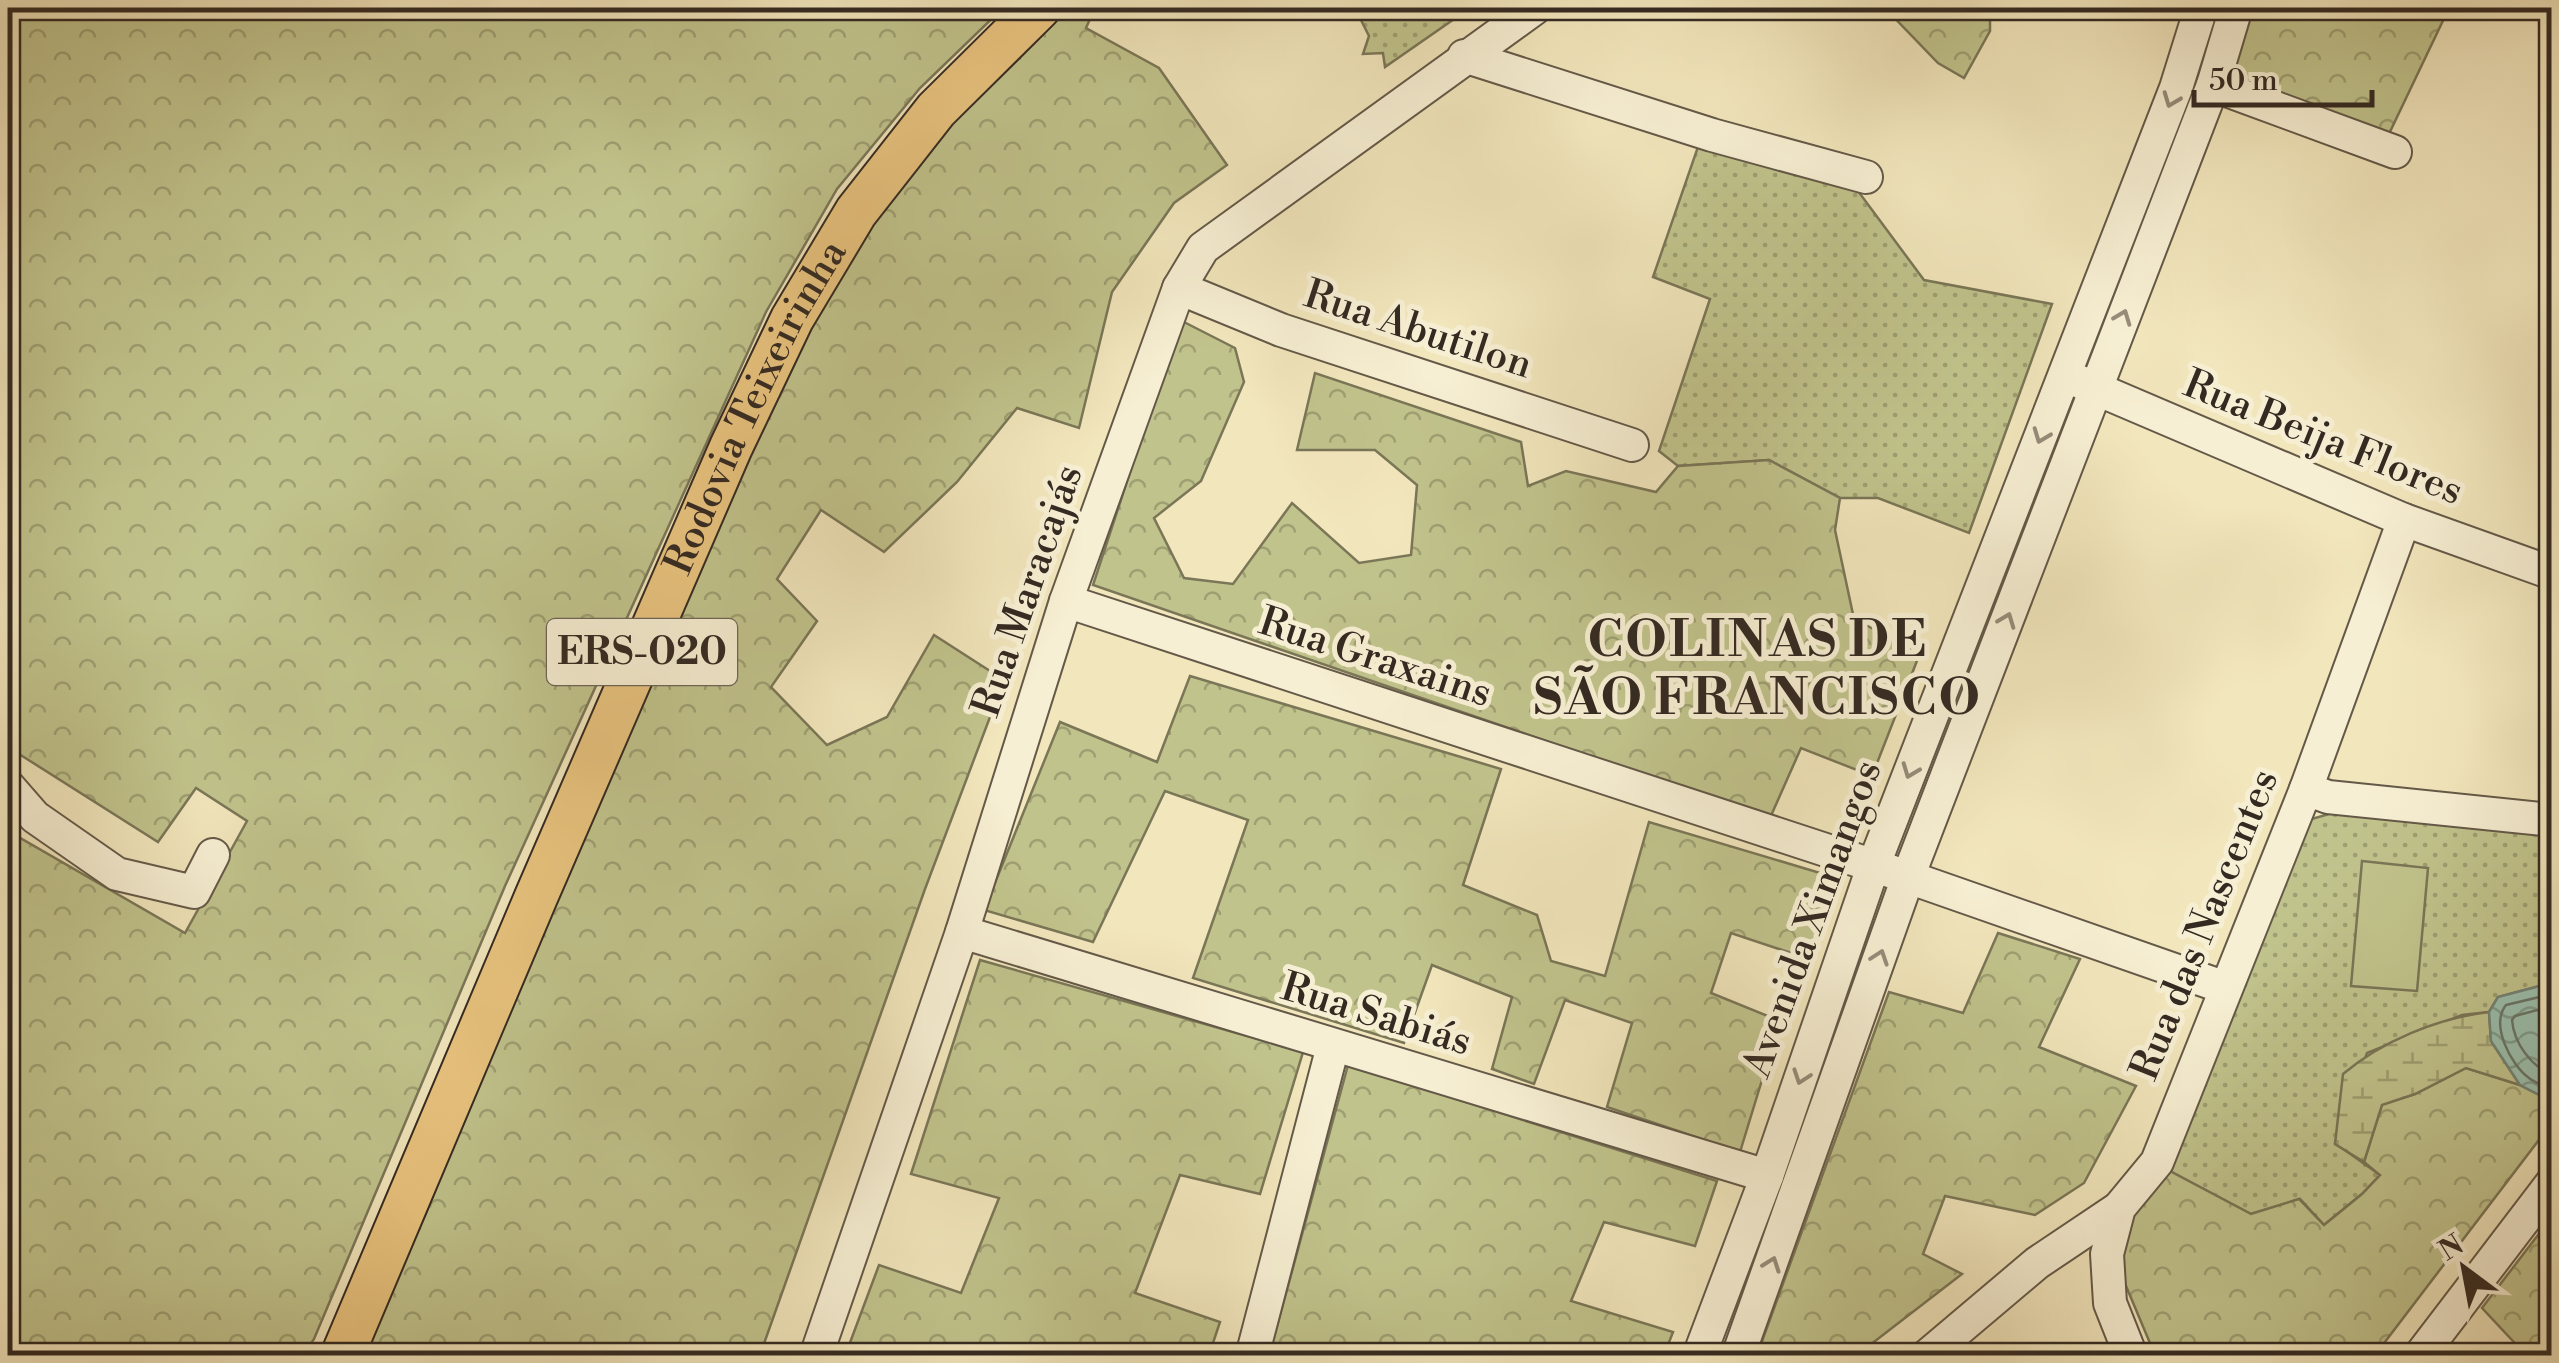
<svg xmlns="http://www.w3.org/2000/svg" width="2559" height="1363" font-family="'Libre Bodoni',serif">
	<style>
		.green { fill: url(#green-dots); stroke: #7a7657; stroke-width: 2.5 }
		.forest { fill: url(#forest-crowns); stroke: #7a7657; stroke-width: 2.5 }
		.wetland { fill: url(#wetland-marsh); stroke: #7a7657; stroke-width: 2.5 }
		.pitch { fill: #c1c38c; stroke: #7a7657; stroke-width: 2.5 }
		.water { fill: url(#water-waves); stroke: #728476; stroke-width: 2.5 }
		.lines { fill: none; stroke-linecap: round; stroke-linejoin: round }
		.shore { stroke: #687568; stroke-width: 2.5 }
		.minor-casing { stroke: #645948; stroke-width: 36 }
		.major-casing { stroke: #342a22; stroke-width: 46 }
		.minor { stroke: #f7efd3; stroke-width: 32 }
		.major { stroke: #e9c37e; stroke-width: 42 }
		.oneway { stroke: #968c7a }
		.labels { text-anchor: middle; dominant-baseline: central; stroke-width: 10; stroke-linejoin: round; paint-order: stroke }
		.shield { fill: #f7efd3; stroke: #6e6557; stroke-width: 2.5 }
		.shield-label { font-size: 38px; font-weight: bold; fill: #342a22 }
		.street-label { font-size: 40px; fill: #342a22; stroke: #f7efd3 }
		.district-label { font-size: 50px; font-weight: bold; letter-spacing: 2.5px; fill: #342a22; stroke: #f7efd3 }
	</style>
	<defs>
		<pattern id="green-dots" width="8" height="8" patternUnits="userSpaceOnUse" patternTransform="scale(2.5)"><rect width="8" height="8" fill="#c1c38c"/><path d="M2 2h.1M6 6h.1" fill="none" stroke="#9e9f72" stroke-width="1.8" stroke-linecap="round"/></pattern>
		<pattern id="forest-crowns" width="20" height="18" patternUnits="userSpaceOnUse" patternTransform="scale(2.5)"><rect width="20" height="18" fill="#c1c38c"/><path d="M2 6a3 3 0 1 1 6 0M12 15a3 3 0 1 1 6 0" fill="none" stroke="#9e9f72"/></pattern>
		<pattern id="wetland-marsh" width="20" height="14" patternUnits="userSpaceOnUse" patternTransform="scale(2.5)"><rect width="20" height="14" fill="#c1c38c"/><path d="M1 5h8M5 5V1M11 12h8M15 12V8" fill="none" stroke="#9e9f72"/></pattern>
		<pattern id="water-waves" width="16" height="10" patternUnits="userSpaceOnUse" patternTransform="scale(2.5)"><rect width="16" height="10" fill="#9bc0ae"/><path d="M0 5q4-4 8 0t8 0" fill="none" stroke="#7f9c8d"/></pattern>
	</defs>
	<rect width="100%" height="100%" fill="#f2e6bc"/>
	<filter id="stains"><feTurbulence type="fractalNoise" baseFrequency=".002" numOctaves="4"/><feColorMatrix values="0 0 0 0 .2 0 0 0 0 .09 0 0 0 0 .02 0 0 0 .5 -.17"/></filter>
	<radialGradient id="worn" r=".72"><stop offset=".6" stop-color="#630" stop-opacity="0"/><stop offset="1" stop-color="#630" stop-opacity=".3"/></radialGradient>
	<g class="green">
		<path d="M1355,8H1470L1385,67L1383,53L1363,54L1369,36Z"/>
		<path d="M1700,141L1858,191L1924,280L2052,304L1969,533L1878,498H1840L1769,460L1678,466L1659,451L1710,299L1653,277Z"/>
		<path d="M2336,812L2551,832V983L2498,997L2489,1012L2462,1015L2367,1053L2335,1143L2380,1175L2362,1194L2324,1225L2300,1199L2251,1214L2166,1169L2308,820Z"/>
	</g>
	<g class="forest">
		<path d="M8,8H1003L920,88L837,189L766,312L505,886L314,1339L303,1355H8V831L185,933L247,821L196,788L158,842L8,747Z"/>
		<path d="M1060,8H1095L1086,28L1159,68L1227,165L1174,203L1112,292L1079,428L1017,408L957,482L884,552L821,510L777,579L817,621L771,687L827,745L887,717L934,635L1004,680L925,889L760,1355L362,1356L426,1213L546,904L804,326L871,212L1045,19Z"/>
		<path d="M1885,8H1990V31L1964,78L1938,63Z"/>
		<path d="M2250,8H2449L2388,136L2227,77Z"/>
		<path d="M1180,320L1235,348L1244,382L1201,481L1154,518L1184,578L1233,584L1292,503L1359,563L1411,555L1417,485L1375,450H1297L1315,373L1521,442L1528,486L1566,471L1656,492L1678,466L1769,460L1840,498L1835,530L1854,619L1920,653L1872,776L1801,748L1770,818L1093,585Z"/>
		<path d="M1190,676L1501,769L1463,885L1537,915L1551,961L1605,976L1649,822L1837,878L1812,960L1731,933L1711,993L1780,1021L1740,1152L1607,1107L1632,1023L1565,1000L1534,1084L1492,1069L1512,997L1432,965L1404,1043L1193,978L1248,820L1165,791L1093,942L984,910L1060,722L1157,762Z"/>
		<path d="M1998,933L2080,959L2039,1047L2136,1086L2084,1183L2035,1215L1945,1196L1923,1254L1962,1274L1857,1355H1757L1889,992L1963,1013Z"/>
		<path d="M980,960L1303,1052L1260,1194L1180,1175L1135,1293L1220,1322L1209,1355L845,1356L879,1265L961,1293L999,1198L911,1174Z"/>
		<path d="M1348,1065L1717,1181L1695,1246L1604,1222L1571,1301L1673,1332L1664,1355L1269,1356Z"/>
		<path d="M2466,1068L2520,1085L2551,1101V1124L2375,1355H2155L2118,1267L2127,1214L2166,1169L2251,1214L2299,1199L2324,1225L2362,1194L2380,1175L2364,1162L2382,1104L2415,1094Z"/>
		<path d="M2551,1218V1355H2526L2482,1308Z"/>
	</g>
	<path class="wetland" d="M2489,1012L2491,1041L2520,1085L2466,1068L2415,1094L2382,1105L2364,1162L2335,1144L2343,1074C2382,1041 2438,1018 2489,1012Z"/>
	<path class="pitch" d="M2362,861L2428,868L2417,991L2351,986Z"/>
	<path class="water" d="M2551,983L2552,1099L2549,1100L2520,1085L2491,1041L2489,1012L2498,997Z"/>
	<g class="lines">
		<g class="shore">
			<path d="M2552,994L2506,1005C2490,1025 2511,1065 2529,1078C2535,1083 2545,1086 2552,1090"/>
			<path d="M2552,1006L2515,1016L2512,1020C2514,1044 2531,1065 2552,1076"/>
		</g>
		<g class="minor-casing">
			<g id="minor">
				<path d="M1464,56L1712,135L1866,177"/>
				<path d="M2213,85L2395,152"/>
				<path d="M1179,288L1281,330L1632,445"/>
				<path d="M2078,381L2404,520L2552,573"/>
				<path d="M1066,601L1908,877L2226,988"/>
				<path d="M8,786L35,817L117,874L194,892L213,855"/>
				<path d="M2306,789L2328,797L2552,820"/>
				<path d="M962,932L1767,1176"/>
				<path d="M816,1356L962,932L1066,601L1179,288L1203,248L1535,8"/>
				<path d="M1252,1356L1333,1046"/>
				<path d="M1699,1356L1767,1176L1873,867L2176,88L2201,8"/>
				<path d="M1738,1356L1908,877L2213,85L2236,8"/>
				<path d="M1927,1356L2037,1263L2119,1208"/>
				<path d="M2131,1356L2110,1303L2107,1254L2119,1208L2157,1162L2306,789L2404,520"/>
				<path d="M2420,1356L2552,1183"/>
			</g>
		</g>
		<g class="major-casing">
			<g id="major">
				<path id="s1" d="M342,1356L536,897L731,447L792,319L856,212L936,110L1039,8"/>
			</g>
		</g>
		<use href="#minor" class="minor"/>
		<use href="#major" class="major"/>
	</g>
	<defs><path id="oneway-chevron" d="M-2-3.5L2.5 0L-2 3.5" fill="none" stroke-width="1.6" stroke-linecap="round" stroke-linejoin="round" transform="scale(2.5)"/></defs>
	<g class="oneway">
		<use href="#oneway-chevron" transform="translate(2171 100) rotate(111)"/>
		<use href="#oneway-chevron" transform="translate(2123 317) rotate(-69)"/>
		<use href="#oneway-chevron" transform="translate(2041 436) rotate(111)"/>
		<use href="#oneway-chevron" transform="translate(2007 620) rotate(-69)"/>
		<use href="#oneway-chevron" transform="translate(1910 771) rotate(111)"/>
		<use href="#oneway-chevron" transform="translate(1880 957) rotate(-71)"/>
		<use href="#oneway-chevron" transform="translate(1801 1077) rotate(109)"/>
		<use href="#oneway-chevron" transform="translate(1772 1264) rotate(-70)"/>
	</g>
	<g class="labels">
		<rect class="shield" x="547" y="619" width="190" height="66" rx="8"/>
		<g class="shield-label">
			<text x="642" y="652">ERS-020</text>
		</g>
		<g class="street-label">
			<text transform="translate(1418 330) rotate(18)">Rua Abutilon</text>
			<text stroke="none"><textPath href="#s1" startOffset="1035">Rodovia Teixeirinha</textPath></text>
			<text transform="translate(2323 438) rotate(22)">Rua Beija Flores</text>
			<text transform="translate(1028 591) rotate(-71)">Rua Maracajás</text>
			<text transform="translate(1375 658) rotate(18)">Rua Graxains</text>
			<text transform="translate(1813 919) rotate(-70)">Avenida Ximangos</text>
			<text transform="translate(2205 925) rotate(-68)">Rua das Nascentes</text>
			<text transform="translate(1376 1015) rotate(17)">Rua Sabiás</text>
		</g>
		<g class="district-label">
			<text x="1758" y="641">COLINAS DE<tspan x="1758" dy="58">SÃO FRANCISCO</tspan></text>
		</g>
	</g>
	<rect width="2559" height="1363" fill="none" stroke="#f2e6bc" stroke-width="40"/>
	<rect x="10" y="10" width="2539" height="1343" fill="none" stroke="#342a22" stroke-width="5"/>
	<rect x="20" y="20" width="2519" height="1323" fill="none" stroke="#342a22" stroke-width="2.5"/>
	<g transform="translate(2464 1268) rotate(328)" stroke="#f7efd3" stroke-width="8" paint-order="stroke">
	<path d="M0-8L18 38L0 25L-18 38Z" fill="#342a22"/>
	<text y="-15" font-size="28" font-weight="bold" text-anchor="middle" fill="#342a22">N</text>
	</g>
	<path d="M2194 90v15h178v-15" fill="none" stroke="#342a22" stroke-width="5"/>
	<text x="2209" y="90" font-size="30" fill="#342a22" stroke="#f7efd3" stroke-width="8" paint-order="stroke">50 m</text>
	<rect width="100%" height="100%" filter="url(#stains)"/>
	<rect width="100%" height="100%" fill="url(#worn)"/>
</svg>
